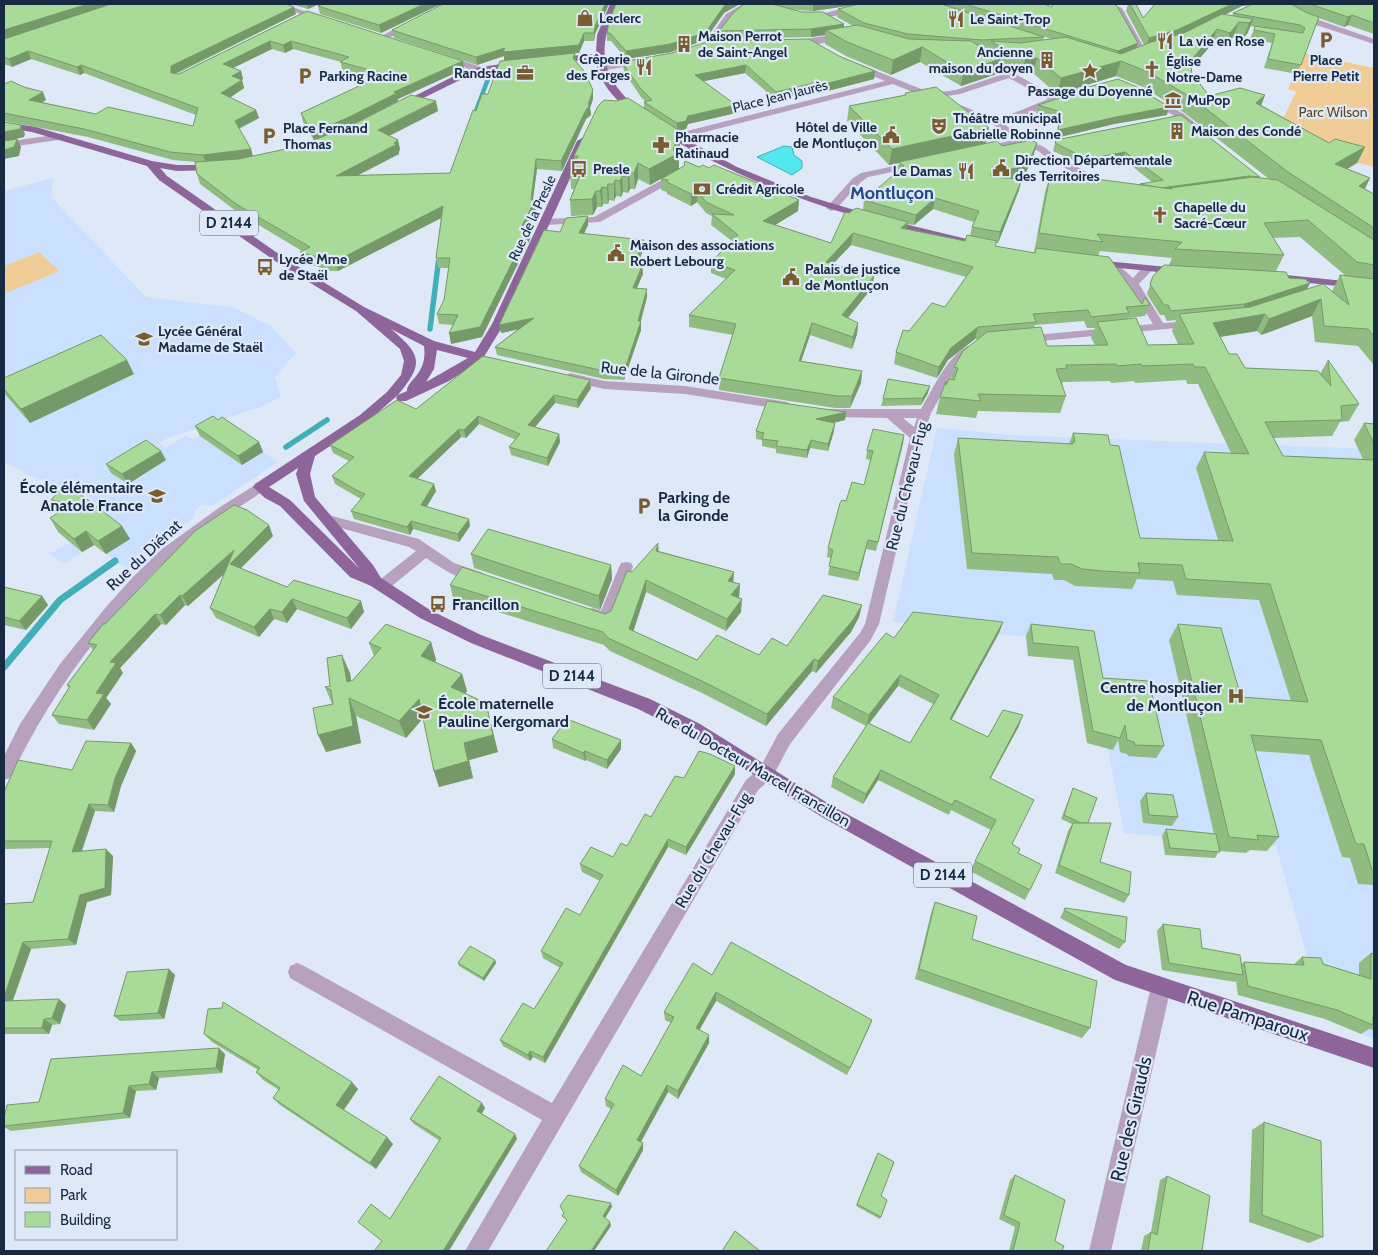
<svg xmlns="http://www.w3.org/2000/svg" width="1378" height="1255" font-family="Cabin,sans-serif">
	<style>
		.built { fill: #cbe0fe }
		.green { fill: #f0cd97 }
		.water { fill: #52e8ed; stroke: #40afba }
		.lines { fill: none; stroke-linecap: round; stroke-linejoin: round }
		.stream-far2 { stroke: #40afba; stroke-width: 4.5 }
		.stream-far1 { stroke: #40afba; stroke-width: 5.5 }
		.stream { stroke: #40afba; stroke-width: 7 }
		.minor { fill: #b7a1be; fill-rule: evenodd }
		.major { fill: #8d659a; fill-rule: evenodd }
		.wall { fill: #90bc82; fill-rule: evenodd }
		.shaded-wall { fill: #76996a }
		.building { fill: #a8db97; stroke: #76996a }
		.labels { text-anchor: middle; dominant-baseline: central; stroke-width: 4.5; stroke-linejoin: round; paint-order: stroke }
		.far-poi-label { font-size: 14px; font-weight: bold; fill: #172943; stroke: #dfe8f6; text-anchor: start }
		.far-street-label { font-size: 14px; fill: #172943; stroke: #dfe8f6 }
		.far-park-label { font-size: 14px; fill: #5e4722; stroke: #dfe8f6 }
		.shield { fill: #dfe8f6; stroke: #536279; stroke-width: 1 }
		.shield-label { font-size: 15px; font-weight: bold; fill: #172943 }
		.street-label { font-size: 16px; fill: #172943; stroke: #dfe8f6 }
		.poi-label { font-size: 16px; font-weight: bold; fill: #172943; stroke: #dfe8f6; text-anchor: start }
		.far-district-label { font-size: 18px; font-weight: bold; fill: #224a84; stroke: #dfe8f6 }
		.near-street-label { font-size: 19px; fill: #172943; stroke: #dfe8f6 }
	</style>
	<rect width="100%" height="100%" fill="#dfe8f6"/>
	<g class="built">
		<path d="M53,178L51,197L146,297L232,307L271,326L296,353L275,377L281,397L260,407L166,439L77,493L28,475L4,462V191Z"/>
		<path d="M226,427L278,462L214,505H202L195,510L194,518L174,531L128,570L94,545L64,564L50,554L70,542L58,532L92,510L93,500L81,491L160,444L166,448L186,435L192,439Z"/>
		<path d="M937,428L1011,435L1371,449L1374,453V1039L1325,1019L1276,846L1124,833L1088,644L893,622Z"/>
	</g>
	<g class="green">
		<path d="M1303,53L1374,68V167L1328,155L1283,119L1296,92L1288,89Z"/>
		<path d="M39,252L59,271L4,294V266Z"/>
	</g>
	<path class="water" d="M784,146L792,147L794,155L802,161V168L792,175L757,157Z"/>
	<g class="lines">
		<path class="stream-far2" d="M473,119L491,71"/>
		<g class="stream-far1">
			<path d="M430,329L439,257"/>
			<path d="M286,447L327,420"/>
		</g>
		<path class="stream" d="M4,667L60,600L115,561"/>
		<g class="minor">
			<path d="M273,4H284L327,19L320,21Z"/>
			<path d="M743,4H752L732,18L712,46H706L705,44L726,14Z"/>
			<path d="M860,4H873C864,11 812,23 803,16L807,14L825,13Z"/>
			<path d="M1102,4H1112L1122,8L1147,53L1146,55H1140L1116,12Z"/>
			<path d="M1274,4H1284L1310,17L1374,39V44L1304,21Z"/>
			<path d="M407,22L414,24L385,40L378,38Z"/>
			<path d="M843,33L846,34V38C833,41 800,50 790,42C793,40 835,35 843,33Z"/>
			<path d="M445,55L484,68L485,70L481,73L442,60L441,58Z"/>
			<path d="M980,55L1056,96L1081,87H1087V91L1004,124L1024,139L1044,147L1053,154L1111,185V189H1103L1047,158L1038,151L1020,144L979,152V148L1013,140L994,125L893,84L674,140L669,137L671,135L885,81L854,68L853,66L857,63L931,93L956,90L1003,74L977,60V56ZM1009,78L1048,99L997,120L941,97L960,94Z"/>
			<path d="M644,58L648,61L647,63L601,71L597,68L601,65Z"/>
			<path d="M1151,96L1184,114L1200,127L1198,129H1192L1178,118L1148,101L1146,99Z"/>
			<path d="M61,134L64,135V139L4,148V142Z"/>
			<path d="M918,161L923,164L921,166L868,177L861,182L835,210L831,211L826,208L853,178L861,173Z"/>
			<path d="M677,172L681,173V177L600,222L546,225L541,222L546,219L594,217Z"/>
			<path d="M1112,262L1116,263L1133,278L1143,267H1151L1153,269L1139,284L1163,323L1193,321L1199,324L1197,326L1021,343L1019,340L1021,337L1025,336L1153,324L1129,286L1107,265Z"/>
			<path d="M973,344L979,348L958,366L931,413L923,437L879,624L870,641L790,744L772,778L758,790L488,1251H465L542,1120L290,978L288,972L290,966L297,963L304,966L552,1103L746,780L760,768L778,734L860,633L865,624L910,438L887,418L827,417L821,413L827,409H921C933,389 949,351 973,344ZM903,418H917L914,427Z"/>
			<path d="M570,373L604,381L685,386L787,402L793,406L787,410L685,394L604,389L566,380L564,377Z"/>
			<path d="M260,482L265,484L267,487L265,490C233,511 201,532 172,556C150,575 131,597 112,620C71,669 38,720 10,778L4,780V756L20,724L60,664L106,607L133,577L162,549L220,507Z"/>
			<path d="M328,515L419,539L454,563L483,573L485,577L483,581C468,586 439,567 426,558L387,590L382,591L377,590L375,586L377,582L416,551L409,547L323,523L321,520L323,517Z"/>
			<path d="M626,562L631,563L633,567L610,623L605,625L587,618L585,614L587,610L592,608L601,611L619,567L621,563Z"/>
			<path d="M1161,978L1168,980L1171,987L1111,1251H1089L1151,987L1154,980Z"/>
		</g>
		<g class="major">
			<path d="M610,4H618C595,50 601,78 640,111V115H634C616,100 598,83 596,59L556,63L552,60L556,57L596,54L597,35Z"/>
			<path d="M516,62L520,65L519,67L482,72L464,78L403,108L400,109L395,106L458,74L481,67Z"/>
			<path d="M4,122L36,127L152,161L177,165H219V169L216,170L177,171L160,168L167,176L286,259L364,307L434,341L475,352L492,324L577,141L582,138L585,139L587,141L504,324L482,360L449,381L406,401H398L396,398L398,395L368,421L315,456L310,474L315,497L373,565L381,578L430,610L481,635L650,699L700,724L834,807L1126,965L1374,1048V1068L1115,980L822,817L688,734L638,709L471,643L420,618L371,586L350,577L280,506L265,498L253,487L255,484L360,415L387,392L401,375L404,361L400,349L356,311L278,263L159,180L147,166L32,132L4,128ZM391,329L424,346C428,374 407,380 407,391L398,395C424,364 422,355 391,329ZM437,350L468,358L426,382L434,369ZM298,468L296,474L304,501L360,569L290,500L269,487Z"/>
			<path d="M663,127L737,167L811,197L888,220L967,239L968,241L963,244C852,219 758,191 660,132L658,130Z"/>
			<path d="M1094,260L1178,268L1184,271L1178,274L1090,265L1089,263Z"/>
			<path d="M1286,275L1374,284V290L1282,280L1280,278Z"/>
		</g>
	</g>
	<g class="wall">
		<path d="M4,4L296,14L176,74H179L307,11L464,69L398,99V101L349,127L438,111L389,136L398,140L400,150L399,151V154L359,175L450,173L476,111L488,94L504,60V56L477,65L394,38L392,30L609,4L595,34L594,41H584L579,53H575L576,62L593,90V99L590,108L591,115L586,119L562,171L537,169L533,200H535L536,210L528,227L531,237L482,337L451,344L453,325L439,324L437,314L444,300L449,268H438L436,258L441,218L338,271H331L303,262L300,252L302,251L240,214L200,184L197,174L196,162L173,160L88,137L4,121V84L46,100L42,102L96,114L193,126L196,115L84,73L80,75L31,59L12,67L4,64ZM272,49L285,53L293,49L341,62L342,70L375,79L301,113L303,122L314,140L295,147L253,156L251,149L239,129L259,118L256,110L230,98L244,88L242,80L243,79L241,71L233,68Z"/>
		<path d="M290,4H319L308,9Z"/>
		<path d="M322,4H441L381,33L320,14L318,6Z"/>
		<path d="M616,4H740L724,13L705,40L671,52L626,59L611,41H607V33Z"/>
		<path d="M744,4H1016L1136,48L1144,45L1126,11L1128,4H1136L1143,18L1176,4H1374V34L1348,25L1344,27L1319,18L1297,74L1264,68L1272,43L1250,39L1255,27L1251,26L1247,34L1243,38L1233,37L1225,48L1212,44L1191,68L1190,79L1209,96L1265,95L1261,105L1329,143L1365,147L1357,163L1347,169L1370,178L1365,189L1374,194V365L1358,346L1315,342L1312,316L1261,335L1257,331L1220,337L1229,354L1245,368L1320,374L1328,360L1359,404L1349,421L1340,422L1332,436L1274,438L1283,456L1363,459L1354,440L1364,423L1374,424V885L1358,884L1350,858L1342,857L1309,755L1255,751L1279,837L1267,851L1250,850L1246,853L1219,851L1215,858L1165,855L1162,836L1166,829L1214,834L1169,640L1178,624L1241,697L1291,701L1259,600L1177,595L1173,581L1137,579L1132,589L1095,587L1075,586L1064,580H1054L1052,574L967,569L954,455L958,438L1069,444L1073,433L1110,445L1140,538L1218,540L1196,468L1204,452L1231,453L1198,384H1187L1186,380L1135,383L1134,381L1111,383L1110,381L1063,382L1062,384L1066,396L1060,413L978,411L976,418L936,414L940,397L946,385L951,380L954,367L979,339H975L948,360L937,378L894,364L896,352L909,331L945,307L966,277L851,245L833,264L874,276L872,288L848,318L858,323L857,334L852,349L810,335L801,361L862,371L861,383L850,408H835L719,390V378L733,335L689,327V315L726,279L711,273V262L732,241L711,225L712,216L706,213L697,202L691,206L667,194V192L661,190V179L662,178L650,185L638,179L635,189H630L628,193L623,192L621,197L616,196L614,201L609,200L608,204H603L602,207H597L593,215L571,216L570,200L574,189H571L570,173L575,163L574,156L644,108V102H646L641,97L624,72L623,64L839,56L875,71L874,79L820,93L817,90L776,100L745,73L703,81L736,105V113L688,124L686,129L680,131V146L678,153H679V169L709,168L799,200L798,211L775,225L831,243L849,213L863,210L864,200L897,172L899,163L889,165L847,121L849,106L905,95V93L989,128L986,143L1002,146L1034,154L1024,177L1017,178L1019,190L998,243H996L995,246L1034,253L1045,192L1050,176L1140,185V184L1152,182L1123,159L1085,166L1053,151L1056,140L1181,115L1260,178L1269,179L1186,114L1143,87L1116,76L1057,94L1033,73L1022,74L1018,71L1010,70L999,63L997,74L961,86L920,62L891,75L846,56L825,44V35L811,37L719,39V31ZM853,5L838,9L837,17L853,26L844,27V24L790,9L798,10L813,11ZM1251,5L1233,13L1232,16L1225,15L1242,6ZM989,19L1051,39L1043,40L1044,37ZM983,48H990L989,52ZM933,209L974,222L972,227L970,236L965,241L907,229V224L914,225ZM1300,237L1346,276L1340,275L1332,291L1307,289L1276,271L1284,255L1273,238ZM1100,251L1172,258L1169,265L1153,276L1147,294L1160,315H1164L1167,321L1176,320L1172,331L1178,344L1148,345L1127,319L1128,318L1145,316L1150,305L1142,304L1098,256ZM1084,321L1087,328H1095L1091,338L1095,345L1047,346L1034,328L1035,325Z"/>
		<path d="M1066,93L1167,115L1114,124L1056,138L1059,119L1036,113L1038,105L1066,96Z"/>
		<path d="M588,216V225L584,234L644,240V248L637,265L642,266L643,274L637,288L647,289V297L641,321V330L624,380L604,379L497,355L495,347L518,329L501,333L560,232Z"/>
		<path d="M134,374L30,423L4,393V378Z"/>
		<path d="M591,388L578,408L555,403L535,427L559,434L560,442L548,466L511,455L509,447L516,440L479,424L466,438L461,437L417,478L436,491L426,507L470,526L459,542L413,529L410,535L354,519L351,511L361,499L335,484L332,476L349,461L333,453L330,445L416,409Z"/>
		<path d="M928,393L921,405L881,406L883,399Z"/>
		<path d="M846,412L845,420L833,423L834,431L828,451L810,448L807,458L776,453V449L762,446V440L756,439V431Z"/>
		<path d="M218,420L259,442L263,452L242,465L200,436L195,426Z"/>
		<path d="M904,435L876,551L866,549L858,581L828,575L831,558L827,557L828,548L846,501L864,485L871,460L866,459L867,450Z"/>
		<path d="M166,460L128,484L111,473L106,464Z"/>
		<path d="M66,483L130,539L106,554L94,545L82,552L58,532L50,518L59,513L51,500Z"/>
		<path d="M273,536L241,568L287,587L361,601L364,612L351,629L297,609L287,623L274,619L259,637L216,618L210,608L224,574L188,606L185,605L166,625L161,624L120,668L123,673L106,698L111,704L94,730L59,724L52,715L69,688L67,685L93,650L88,643L105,624Z"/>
		<path d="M659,551L734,572L733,582L740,584L739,597L738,598L741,612L726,631L646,592L633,631L697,660L759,655L787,646L862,605L859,617L851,632L816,673L812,671L766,726L702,693L610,651L604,645L453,598L450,585L605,614L611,611L632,572Z"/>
		<path d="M471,554L611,565L612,579L600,610L474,568Z"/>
		<path d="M4,587L42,596L48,605L26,630L4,625Z"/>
		<path d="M1003,622L999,633L951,720L988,737L1019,726L991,778L1012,844L1018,853L1030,890L1025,900L970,871L991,830L951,810L949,815L878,780L863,804L831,787L833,777L866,726L831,708L833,697L894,638ZM898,686L933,704L910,743L869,724Z"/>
		<path d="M1031,624L1094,631L1103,678L1164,746L1156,758L1128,756L1127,754L1120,752L1118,740L1113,750L1087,743L1073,660L1028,656L1026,636Z"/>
		<path d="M431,642L436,660L435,662L462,674L467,691L465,694L498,752L469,760L473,778L439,787L434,771L423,718L406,738L356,716L361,743L326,752L332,704L325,687L330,686L350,673L351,681L353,680L374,656L369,643Z"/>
		<path d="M552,739L621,740V749L607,769L586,760L585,761L553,748Z"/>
		<path d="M131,743L136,751L121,786L114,812L95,811L82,851L113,856L111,895L87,902L76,945L31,949L13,1001L66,1005L60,1024L52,1025L49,1034H5L4,1037V904L33,902L50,848L4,849V792L72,770Z"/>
		<path d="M735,766V774L686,855L668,847L545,1063L533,1057L530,1061L503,1046L500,1040L534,1009L560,968L543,958L541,951L580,915L600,881L582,872L580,864L613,857L627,846L684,778Z"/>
		<path d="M1073,788L1088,823L1100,862L1129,895L1124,903L1055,873L1068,831L1072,824L1061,819Z"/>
		<path d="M1146,793L1178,817L1172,826L1143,823L1140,801Z"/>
		<path d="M935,902L972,939L1090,1028L1082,1038L915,979L931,913Z"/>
		<path d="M1065,908L1125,942L1119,949L1060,918Z"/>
		<path d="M1163,924L1202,948L1241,965L1244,962L1293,965L1302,957L1359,975V963L1371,953L1374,954V1030L1369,1029L1361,1034L1325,1019L1238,995L1236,981L1235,982L1162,970L1157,931Z"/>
		<path d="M495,960L496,963L484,981L459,966L458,963Z"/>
		<path d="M175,975L164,1019L120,1021L114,1016Z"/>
		<path d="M712,975L872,1020L847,1075L716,1001L699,1030L709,1043L678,1099L668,1092L641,1142L643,1143V1150L618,1196L581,1172L579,1166L611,1109L606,1106L605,1099L641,1076L671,1023L665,1020L664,1012Z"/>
		<path d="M204,1034L358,1089L344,1110L393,1144L376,1169L280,1105L273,1098L279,1090L263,1080L256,1072L258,1070L212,1042Z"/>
		<path d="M225,1054L222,1073L159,1078L156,1090L136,1091L130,1118L11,1131L4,1127V1118L39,1102L51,1059Z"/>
		<path d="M485,1108L482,1114L515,1134L517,1139L382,1241L390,1219L440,1141L414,1124L410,1119Z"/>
		<path d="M1264,1122L1323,1237L1309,1243L1249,1222L1252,1130Z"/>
		<path d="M876,1156L881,1196V1217L880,1219L856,1206Z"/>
		<path d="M1015,1175L1055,1241L1062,1251H1009L1015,1227L999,1219L1010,1180Z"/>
		<path d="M1167,1176L1202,1251H1141L1144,1236L1151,1232L1160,1180Z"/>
	</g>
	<g class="shaded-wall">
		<path d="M88,4H115L4,39V30Z"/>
		<path d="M307,4H319L308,9Z"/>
		<path d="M424,4H441L381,33L379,25Z"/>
		<path d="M605,4H609L595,34L594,41V33L595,26Z"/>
		<path d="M727,4H740L724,13L705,40L671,52L626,59V51Z"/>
		<path d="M813,4H862L813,11Z"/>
		<path d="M1232,4H1256L1242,6L1174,39L1146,48L1149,38Z"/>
		<path d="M294,7L296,14L174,74L171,73V66Z"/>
		<path d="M1352,15L1348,25L1344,27L1348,17Z"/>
		<path d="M1253,19L1247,34L1243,38L1249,23Z"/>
		<path d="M1239,22L1233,37L1225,48L1230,33Z"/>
		<path d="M844,24L843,32L826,30L825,35L811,37V29Z"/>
		<path d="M1217,29L1212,44L1182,79L1188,64Z"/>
		<path d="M584,33V41L579,53H575L576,62L504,60V56L477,65L476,57L505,48Z"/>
		<path d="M270,41L272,49L225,72L223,64Z"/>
		<path d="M291,41L293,49L285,53L283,45Z"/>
		<path d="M1138,43L1135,51L1116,59L1118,51Z"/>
		<path d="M922,47L920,62L891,75L893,60Z"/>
		<path d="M28,51L31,59L12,67L9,59Z"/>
		<path d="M1037,58L1033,73L1022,74L1025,59Z"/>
		<path d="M1000,59L997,74L961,86L963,72Z"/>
		<path d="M463,61L464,69L398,99V101L349,127L314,141L312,133L394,92Z"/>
		<path d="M1121,61L1116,76L1057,94L1061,78Z"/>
		<path d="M81,65L84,73L80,75L77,67Z"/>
		<path d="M746,65L745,73L695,83V75Z"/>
		<path d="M241,71L243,79L234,84L232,76Z"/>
		<path d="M875,71L874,79L820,93L821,85Z"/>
		<path d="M242,80L244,88L223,102L221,93Z"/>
		<path d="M818,82L817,90L776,100V92Z"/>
		<path d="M593,90V99L590,108L591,115L586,119L562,171L561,161L588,105Z"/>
		<path d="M43,92L46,100L33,108L29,100Z"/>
		<path d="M1265,95L1259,111L1256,103Z"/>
		<path d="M436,101L438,111L381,140L378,130Z"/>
		<path d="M736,105V113L688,124L686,129L680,131V146L678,154L679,153V169L650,185L649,169L673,150L677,132V123L688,116Z"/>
		<path d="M1169,107L1167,115L1114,124L1056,138L1058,130L1116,117Z"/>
		<path d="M256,110L259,118L237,129L235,121Z"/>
		<path d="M21,125L25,134L24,137L4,142V132Z"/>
		<path d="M989,128L985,144L899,162V163L889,165L892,149Z"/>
		<path d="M17,139L21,147L19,156L4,159V150Z"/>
		<path d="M398,140L400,150L399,151V154L338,185L336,176Z"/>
		<path d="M1037,143L1034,154L1024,177L988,184L991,173Z"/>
		<path d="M1365,147L1357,163L1328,180L1335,164Z"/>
		<path d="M251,149L253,158L206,163L203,155Z"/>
		<path d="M1125,152L1123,159L1085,166L1087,159Z"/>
		<path d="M536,159L537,169L532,205L535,200L536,210L524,236L522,226L531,200Z"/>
		<path d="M638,163V179L635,189L634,173Z"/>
		<path d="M629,173L630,189L628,193V177Z"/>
		<path d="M622,176L623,192L621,197L620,181Z"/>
		<path d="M1249,176L1246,183L1172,189L1170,188L1167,194L1161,188Z"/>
		<path d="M1370,178L1362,194L1359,186Z"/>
		<path d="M1022,179L1019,190L998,243L1000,232Z"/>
		<path d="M615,180L616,196L614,201V184Z"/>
		<path d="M608,184L609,200L608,204L607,188Z"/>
		<path d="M602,187L603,204L602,207L600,191Z"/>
		<path d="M596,191L597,207L593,215L592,199Z"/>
		<path d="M698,191L697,202L691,206V194Z"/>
		<path d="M935,198L933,209L914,225L916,215Z"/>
		<path d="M799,200L798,211L762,233L763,221Z"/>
		<path d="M443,206L445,216L338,271L336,261Z"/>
		<path d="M588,216V225L580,241L579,233Z"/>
		<path d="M908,222L906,233L901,228Z"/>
		<path d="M530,227L531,237L482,337L451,344L449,333Z"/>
		<path d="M853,233L851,245L824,273L826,262Z"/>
		<path d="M644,240V248L634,273V265Z"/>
		<path d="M642,266L643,274L633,296V288Z"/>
		<path d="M874,276L872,288L840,327L842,315Z"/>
		<path d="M1310,283L1305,293L1241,314L1245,304Z"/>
		<path d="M647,289V297L639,327L641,321V330L624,380V372Z"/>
		<path d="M1321,299L1312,316L1261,335L1269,319Z"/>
		<path d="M1265,314L1257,331L1206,339L1213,323Z"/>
		<path d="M534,318L535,326L501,333L499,325Z"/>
		<path d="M812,323L810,335L797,373L799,361Z"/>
		<path d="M858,323L857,334L852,349L853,337Z"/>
		<path d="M978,327L975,339L948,360L937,378L939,367L951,348Z"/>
		<path d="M127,360L134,374L30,423L21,409Z"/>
		<path d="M862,371L861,383L850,408L852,396Z"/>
		<path d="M590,380L591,388L578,408L577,400Z"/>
		<path d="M930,386L928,393L921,405L923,398Z"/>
		<path d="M554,395L555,403L530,433L528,425Z"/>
		<path d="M846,412L845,420L815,427L816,419Z"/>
		<path d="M478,416L479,424L466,438L464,430Z"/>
		<path d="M835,423L834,431L828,451V444Z"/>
		<path d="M459,429L461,437L412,484L409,476Z"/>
		<path d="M559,434L560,442L548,466L547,458Z"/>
		<path d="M904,435L903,444L876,551L878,542Z"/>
		<path d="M811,440L810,448L807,458V450Z"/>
		<path d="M259,442L263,452L242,465L238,456Z"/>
		<path d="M161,451L166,460L128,484L122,474Z"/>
		<path d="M434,484L436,491L423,513L421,505Z"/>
		<path d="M469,519L470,526L459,542L458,534Z"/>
		<path d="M411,521L413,529L410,535L407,527Z"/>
		<path d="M269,525L273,536L235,574L232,567L188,606L182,596L234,550Z"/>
		<path d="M122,526L130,539L106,554L98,541Z"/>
		<path d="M86,531L94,545L82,552L74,539Z"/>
		<path d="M868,540L866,549L858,581L859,573Z"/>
		<path d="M658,543L659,555L656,551Z"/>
		<path d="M611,565L612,579L600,610L599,596Z"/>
		<path d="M734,572L733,584L728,581Z"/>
		<path d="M646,580V592L630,642L629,629Z"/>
		<path d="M740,584L739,597L731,607V595Z"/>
		<path d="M180,595L185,605L166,625L160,615Z"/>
		<path d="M42,596L48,605L26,630L19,621Z"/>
		<path d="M292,599L297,609L287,623L282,612Z"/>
		<path d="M742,599L741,612L726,631L727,619Z"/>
		<path d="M361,601L364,612L351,629L347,618Z"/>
		<path d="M862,605L859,617L851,632L816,673L818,661Z"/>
		<path d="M270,609L274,619L259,637L254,627Z"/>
		<path d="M155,614L161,624L120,668L123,673L106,698L111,704L94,730L87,720L96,693L110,662Z"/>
		<path d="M1003,622L999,633L946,730L950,719Z"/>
		<path d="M431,642L436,660L427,673L421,656Z"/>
		<path d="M342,655L350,673L354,699L347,682Z"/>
		<path d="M814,659L812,671L766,726L767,714Z"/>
		<path d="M462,674L467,691L456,705L451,687Z"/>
		<path d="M900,675L898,686L867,726L869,715Z"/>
		<path d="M349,698L356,716L361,743L326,752L318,735Z"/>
		<path d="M419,699L425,716L406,738L399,721Z"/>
		<path d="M486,703L498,752L469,760L473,778L439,787L434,771L464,743Z"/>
		<path d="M1023,715L1019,726L985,788L990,778Z"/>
		<path d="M621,740V749L607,769V760Z"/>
		<path d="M131,743L136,751L121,786L114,812L108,805L115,778Z"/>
		<path d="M585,751L586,760L585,761L583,753Z"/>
		<path d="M735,766V774L686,855V847Z"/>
		<path d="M881,770L878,780L863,804L866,794Z"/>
		<path d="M89,804L95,811L79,859L72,852Z"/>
		<path d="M668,839V847L545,1063L543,1057Z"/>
		<path d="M106,849L113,856L111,895L87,902L76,945L68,939L80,895Z"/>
		<path d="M23,942L31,949L10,1007L4,1002V997Z"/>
		<path d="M495,960L496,963L484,981L483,978Z"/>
		<path d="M169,969L175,975L164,1019L158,1013Z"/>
		<path d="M716,992V1001L696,1036V1028Z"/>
		<path d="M59,999L66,1005L60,1024L52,1018Z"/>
		<path d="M44,1019L52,1025L49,1034L42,1028Z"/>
		<path d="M872,1020L869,1028L847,1075L850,1068Z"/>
		<path d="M709,1035V1043L678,1099V1091Z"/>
		<path d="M219,1048L225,1054L222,1073L216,1068Z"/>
		<path d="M530,1051L533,1057L530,1061L528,1055Z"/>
		<path d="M152,1072L159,1078L156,1090L149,1084Z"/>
		<path d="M352,1082L358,1089L342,1112L336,1105Z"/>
		<path d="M667,1085L668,1092L638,1147L637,1140Z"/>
		<path d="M129,1086L136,1091L130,1118L123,1113Z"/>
		<path d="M482,1103L485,1108L480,1116L477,1111Z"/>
		<path d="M515,1134L517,1139L449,1251H443Z"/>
		<path d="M387,1137L393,1144L376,1169L370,1163Z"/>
		<path d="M643,1143V1150L618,1196L616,1190Z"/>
		<path d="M611,1203L612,1207L604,1220L603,1216Z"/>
		<path d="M610,1222L611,1226L594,1251H591Z"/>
	</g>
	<g class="building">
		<path d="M4,4H88L4,30Z"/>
		<path d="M111,4H286L294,7L171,66V73L179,74L307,11L463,61L394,92L397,93L347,118L312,133L301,113L385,74L340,62L349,57L291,41L283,45L270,41L223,64L241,71L232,76L242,80L221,93L256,110L235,121L251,149L203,155L170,152L84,129L4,113V84L11,81L24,87L43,92L29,100L96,114L108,107L193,126L198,108L81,65L77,67L28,51L9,59L4,57V39Z"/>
		<path d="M322,4H424L379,25L318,6Z"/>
		<path d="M443,4H605L595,26L594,33H584L579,45L503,52L505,48L476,57L392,30Z"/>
		<path d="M616,4H727L725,5L705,33L670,44L626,51L610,33H607L609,21Z"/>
		<path d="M744,4H772L802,12H823L844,24L811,29L719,31L734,12Z"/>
		<path d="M859,4H941L1044,37L982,40L908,34L864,23L838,9Z"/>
		<path d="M965,4H1016L1019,5L1021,4H1044L1052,7L1053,4H1113L1117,6L1138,43L1118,51Z"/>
		<path d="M1130,4H1136L1143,18L1155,4H1232L1177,30L1149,38Z"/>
		<path d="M1253,4H1291L1307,13L1319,17L1301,65L1268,59L1275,34L1254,30L1255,26L1303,33L1305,28L1300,25L1233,13Z"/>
		<path d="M1310,4H1374V23L1352,15L1348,17Z"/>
		<path d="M1222,14L1253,19L1249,23L1239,22L1230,33L1217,29L1188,64L1191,65L1192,75L1188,78L1198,81L1209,96L1240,88L1265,95L1256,103L1329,143L1335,139L1365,147L1335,164L1370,178L1359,186L1374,194V228L1288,172L1192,98L1148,72L1121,61L1061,78L1037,58L1025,59L1022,56L1013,55L991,41L1020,43L1066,37L1121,54L1151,42L1184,33Z"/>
		<path d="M858,25L909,39L971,41L1000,59L963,72L922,47L893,60L847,42L826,30Z"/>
		<path d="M809,39L839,56L875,71L821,85L818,82L776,92L746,65L695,75L736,105L688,116L686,121L677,123L644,102L652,100L641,89L623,64L627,61L672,53L710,41Z"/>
		<path d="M575,53L573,58L584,71L593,90L588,105H590L586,110L561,161L536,159L531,200H535L522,226L530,227L480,327L449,333L458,315L437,314L444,300L450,258H436L443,206L336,261L329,260L300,252L310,247L236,204L197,174L195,162L239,159L295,147L348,127L411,95L436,101L378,130L398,140L394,143L397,144L336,176L450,173L473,110L476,111L482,94H488L500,61Z"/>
		<path d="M1118,79L1137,87L1169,107L1116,117L1058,130L1061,112L1038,105L1069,95L1066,93Z"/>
		<path d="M936,87L989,128L892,149L849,106L906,95L905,93Z"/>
		<path d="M628,98L680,131L673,150L679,153L649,169L638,163L634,173H629L628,177L622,176L620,181L615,180L614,184H608L607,188L602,187L600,191H596L592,199L570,200L581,173H570L578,156H574L598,106L604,100L616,101Z"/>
		<path d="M1181,115L1260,177L1249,176L1161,188L1140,184L1163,180L1125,152L1087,159L1055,143L1056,140Z"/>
		<path d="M4,122L21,125L20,129L4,132Z"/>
		<path d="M17,139L14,147L4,150V141Z"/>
		<path d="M1031,140L1037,143L1027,166L991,173V177L1022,179L1000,232L972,227L979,211L935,198L916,215L864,200L904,166L899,162L997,141L1002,146Z"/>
		<path d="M685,161L699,167L703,165L709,168L714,165L799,200L763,221L831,243L845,212L849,213L856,208L908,222L901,228L965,241L967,235L997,241L995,246L1035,253L1036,248L1109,257L1142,304L1145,297L1150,305L1126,307L1129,313L1091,317L1088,310L1033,314L1036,322L978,327L951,348L939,367L896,352L903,330L909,331L932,303L945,307L973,267L853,233L826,262L874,276L842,315L858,323L853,337L812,323L799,361L862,371L852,396H837L719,378L736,324L689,315L735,270L711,262L738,235L712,214L734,215L706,202L698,191L691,194L667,182L668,180L661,179L684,166Z"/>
		<path d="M1050,176L1096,179L1172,189L1170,188L1253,177L1278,180L1374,240V265L1357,262L1308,220L1264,223L1284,255L1175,249L1182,242L1097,234L1103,242L1039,233Z"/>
		<path d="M588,216L579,233L644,240L634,265L642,266L633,288L647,289L638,321H641L624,372L604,371L495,347L534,318L499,325L544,230L560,232L566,218Z"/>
		<path d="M1164,265L1286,272L1289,278L1305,279L1310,283L1245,304L1171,311L1168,305H1164L1150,284L1153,276Z"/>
		<path d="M1340,275L1374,279V336L1368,329L1324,326L1321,299L1269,319L1265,314L1213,323L1229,354H1237L1245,368L1318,371L1331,386L1328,360L1359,404L1341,406L1342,420L1265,422L1283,456L1374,460V870H1372L1364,844H1356L1321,740L1251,735L1279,837L1257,835L1258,840L1229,837L1178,624L1221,628L1241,697L1308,702L1270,584L1186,579L1182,565L1138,563L1140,573L1102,571L1082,569L1071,564H1060L1058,557L972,553L958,438L1073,444L1072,442H1075L1073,433L1108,435L1110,445L1119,446L1140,538L1233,541L1204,452L1249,454L1205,367H1195L1193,364L1142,366L1141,364L1117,366L1116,364L1066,365L1067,368L1056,369L1066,396L978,394L981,401L940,397L946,381V385L949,379L954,380L958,368L954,367L963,351L987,332L1041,327L1047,346L1108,345L1097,322L1136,318L1148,345L1194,344L1179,314L1250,307L1323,284L1349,305Z"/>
		<path d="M101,335L127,360L21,409L4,389V378Z"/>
		<path d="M483,356L590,380L577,400L554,395L528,425L559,434L547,458L509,447L520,434L478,416L464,430L459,429L409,476L434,484L421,505L469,519L458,534L411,521L407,527L351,511L365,494L358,491L332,476L354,457L330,445L397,400L416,409Z"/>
		<path d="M888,379L930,386L923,398L883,399Z"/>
		<path d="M767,401L846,412L816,419L835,423L828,444L811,440L807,450L776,446L778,441L762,439L764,433L756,431Z"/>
		<path d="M213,416L218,420L222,417L259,442L238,456L195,426Z"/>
		<path d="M1364,423L1374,424V444Z"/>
		<path d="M873,429L904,435L878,542L868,540L859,573L829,566L833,550L828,548L840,503L842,500L846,501L852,482L864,485L873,451L867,450Z"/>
		<path d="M146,440L161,451L122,474L106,464Z"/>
		<path d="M66,483L122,526L98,541L86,531L74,539L50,518L72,504L51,500Z"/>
		<path d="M234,505L247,510L269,525L230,564L287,587L294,580L361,601L347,618L292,599L282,612L270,609L254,627L210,608L234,550L182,596L180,595L160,615L155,614L110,662L116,663L96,693L104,694L87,720L52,715L70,686L67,685L97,645L88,643L103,624H105L195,531Z"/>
		<path d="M488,529L611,565L599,596L471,554Z"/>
		<path d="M658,543L656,551L734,572L728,581L740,584L731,595L742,599L727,619L646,580L629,629L697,660L717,635L759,655L772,638L787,646L823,595L862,605L853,620L818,661L814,659L767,714L702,681L608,638L603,632L450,585L462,567L605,614L611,611L627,571L632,572Z"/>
		<path d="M4,587L42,596L19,621L4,617Z"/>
		<path d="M913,612L1003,622L950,719L988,737L1003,710L1023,715L990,778L1034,800L1012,844L1020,849L1018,853L1042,865L1030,890L975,861L996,820L955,800L952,805L881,770L866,794L833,777L868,723L910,743L939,695L900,675L869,715L833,697L886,633L894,638Z"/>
		<path d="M386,624L431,642L421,656L462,674L451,687L486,703L493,735L464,743L468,761L434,771L419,699L399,721L349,698L353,726L318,735L313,708L333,704L331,690L325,687L330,686L327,658L342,655L347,682L353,680L381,648L369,643Z"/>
		<path d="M1031,624L1094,631L1103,678L1149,681L1164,746L1135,745L1134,742L1127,740L1125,725L1120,738L1093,731L1078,647L1033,643Z"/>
		<path d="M567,719L621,740L607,760L585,751L583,753L552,739Z"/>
		<path d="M86,741L131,743L115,778L108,805L89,804L72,852L106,849L105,888L80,895L68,939L23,942L4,997V904L33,902L52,841H4V792L18,760L72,770Z"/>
		<path d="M699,751L710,754L735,766L686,847L668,839L543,1057L530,1051L528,1055L500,1040L523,1003L534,1009L563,963L541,951L566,908L580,915L603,875L580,864L591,847L613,857L621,843L627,846L645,814L651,817L675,776L684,778Z"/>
		<path d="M1073,788L1097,798L1088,823H1081L1064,815Z"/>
		<path d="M1146,793L1173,795L1178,817L1149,815Z"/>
		<path d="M1073,823H1111L1100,862L1131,872L1129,895L1059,865Z"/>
		<path d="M1166,829L1216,834L1220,852L1170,848Z"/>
		<path d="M935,902L977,916L972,939L1097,981L1090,1028L919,969Z"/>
		<path d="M1065,908L1127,917L1125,942L1064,910Z"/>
		<path d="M1163,924L1200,929L1202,948L1240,955L1243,975L1169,963Z"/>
		<path d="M731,942L872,1020L850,1068L716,992L696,1028L709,1035L678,1091L667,1085L637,1140L643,1143L616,1190L579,1166L614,1104L605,1099L623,1065L641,1076L674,1017L664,1012L693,963L712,975Z"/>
		<path d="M470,946L495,960L483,978L458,963Z"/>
		<path d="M1371,953L1374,954V1018L1373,1017V1025L1337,1010L1248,986L1244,962L1304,965L1302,957L1321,958L1323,964L1371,979Z"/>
		<path d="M169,969L158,1013L114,1016L127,972Z"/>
		<path d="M59,999L52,1018L44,1019L42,1028H4V1001Z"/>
		<path d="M223,1002L352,1082L336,1105L387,1137L370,1163L273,1098L280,1088L256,1072L260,1068L204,1034L208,1009L222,1008Z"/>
		<path d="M219,1048L216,1068L152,1072L149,1084L129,1086L123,1113L4,1126V1118L7,1105L39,1102L51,1059Z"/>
		<path d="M439,1076L482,1103L477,1111L515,1134L443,1251H374L382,1241L358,1222L371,1204L390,1219L441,1138L410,1119Z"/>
		<path d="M1264,1122L1321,1141L1323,1237L1262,1215Z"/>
		<path d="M878,1153L894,1162L881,1196L887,1200L881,1217L857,1204Z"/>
		<path d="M1015,1175L1065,1200L1055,1241L1064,1246L1062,1251H1013L1020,1223L1004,1215Z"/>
		<path d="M1167,1176L1210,1196L1202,1251H1148L1151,1232L1157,1235Z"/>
		<path d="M568,1195L611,1203L603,1216L610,1222L591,1251H546L567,1220L562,1216L564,1213L560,1206Z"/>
		<path d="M735,1231L760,1251H722Z"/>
	</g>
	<defs>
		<g id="shop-bare" transform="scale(1.35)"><path d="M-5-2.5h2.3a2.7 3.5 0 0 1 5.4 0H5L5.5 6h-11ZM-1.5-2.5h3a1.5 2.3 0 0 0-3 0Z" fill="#795d30" stroke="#dfe8f6" stroke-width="2.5" paint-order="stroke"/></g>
		<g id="restaurant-bare" transform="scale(1.35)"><path d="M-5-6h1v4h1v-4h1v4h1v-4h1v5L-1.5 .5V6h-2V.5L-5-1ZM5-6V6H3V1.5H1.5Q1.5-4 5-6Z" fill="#795d30" stroke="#dfe8f6" stroke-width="2.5" paint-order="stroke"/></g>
		<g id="parking-bare" transform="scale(1.35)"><path d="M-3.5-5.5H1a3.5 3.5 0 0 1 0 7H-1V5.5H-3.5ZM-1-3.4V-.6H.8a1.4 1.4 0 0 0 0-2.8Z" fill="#795d30" stroke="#dfe8f6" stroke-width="2.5" paint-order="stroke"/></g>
		<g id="building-bare" transform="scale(1.35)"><path d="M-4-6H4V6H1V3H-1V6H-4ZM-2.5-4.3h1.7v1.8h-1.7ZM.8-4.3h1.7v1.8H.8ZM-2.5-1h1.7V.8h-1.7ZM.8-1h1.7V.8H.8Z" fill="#795d30" stroke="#dfe8f6" stroke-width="2.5" paint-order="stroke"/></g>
		<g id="church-bare" transform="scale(1.35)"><path d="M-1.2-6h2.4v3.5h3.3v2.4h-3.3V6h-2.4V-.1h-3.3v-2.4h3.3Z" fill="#795d30" stroke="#dfe8f6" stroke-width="2.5" paint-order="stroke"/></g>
		<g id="sight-bare" transform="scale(1.35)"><path d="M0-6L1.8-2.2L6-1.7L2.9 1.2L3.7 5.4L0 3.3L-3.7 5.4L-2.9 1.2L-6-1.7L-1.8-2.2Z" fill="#795d30" stroke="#dfe8f6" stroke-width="2.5" paint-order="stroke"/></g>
		<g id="office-bare" transform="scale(1.35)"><path d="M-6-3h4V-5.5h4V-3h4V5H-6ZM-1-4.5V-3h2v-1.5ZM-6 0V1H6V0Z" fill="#795d30" stroke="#dfe8f6" stroke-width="2.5" paint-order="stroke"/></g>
		<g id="museum-bare" transform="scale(1.35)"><path d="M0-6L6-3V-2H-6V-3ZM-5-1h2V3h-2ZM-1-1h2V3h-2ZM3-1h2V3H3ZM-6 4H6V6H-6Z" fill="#795d30" stroke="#dfe8f6" stroke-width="2.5" paint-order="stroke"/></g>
		<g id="theatre-bare" transform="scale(1.35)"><path d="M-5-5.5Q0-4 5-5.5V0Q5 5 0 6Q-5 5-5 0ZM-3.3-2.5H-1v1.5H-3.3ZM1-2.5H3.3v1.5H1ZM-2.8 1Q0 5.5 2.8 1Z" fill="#795d30" stroke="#dfe8f6" stroke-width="2.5" paint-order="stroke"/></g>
		<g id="civic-bare" transform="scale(1.35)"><path d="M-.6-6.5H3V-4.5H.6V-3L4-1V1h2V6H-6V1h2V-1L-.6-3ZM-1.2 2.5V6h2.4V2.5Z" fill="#795d30" stroke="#dfe8f6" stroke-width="2.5" paint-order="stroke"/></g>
		<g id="pharmacy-bare" transform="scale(1.35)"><path d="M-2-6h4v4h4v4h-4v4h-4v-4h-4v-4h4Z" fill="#795d30" stroke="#dfe8f6" stroke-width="2.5" paint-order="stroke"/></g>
		<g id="bus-bare" transform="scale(1.35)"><path d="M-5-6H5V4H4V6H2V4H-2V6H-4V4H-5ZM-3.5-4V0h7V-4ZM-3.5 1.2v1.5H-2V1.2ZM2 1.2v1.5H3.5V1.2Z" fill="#795d30" stroke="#dfe8f6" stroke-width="2.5" paint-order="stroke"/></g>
		<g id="bank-bare" transform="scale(1.35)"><path d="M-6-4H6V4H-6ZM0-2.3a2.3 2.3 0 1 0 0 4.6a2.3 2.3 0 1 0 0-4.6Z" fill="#795d30" stroke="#dfe8f6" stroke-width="2.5" paint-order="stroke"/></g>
		<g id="school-bare" transform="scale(1.35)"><path d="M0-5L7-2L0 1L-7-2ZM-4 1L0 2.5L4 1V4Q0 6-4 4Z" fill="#795d30" stroke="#dfe8f6" stroke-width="2.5" paint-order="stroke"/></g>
		<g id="hospital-bare" transform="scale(1.35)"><path d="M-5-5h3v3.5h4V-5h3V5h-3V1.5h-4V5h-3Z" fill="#795d30" stroke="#dfe8f6" stroke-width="2.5" paint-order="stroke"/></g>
	</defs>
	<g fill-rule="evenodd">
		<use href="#shop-bare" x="585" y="18"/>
		<use href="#restaurant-bare" x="956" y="19"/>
		<use href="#parking-bare" x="1326" y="40"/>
		<use href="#restaurant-bare" x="1165" y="41"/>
		<use href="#building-bare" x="684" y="44"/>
		<use href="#building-bare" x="1047" y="60"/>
		<use href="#restaurant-bare" x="644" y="67"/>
		<use href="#church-bare" x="1152" y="69"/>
		<use href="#sight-bare" x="1090" y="71"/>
		<use href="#office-bare" x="525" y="73"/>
		<use href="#parking-bare" x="305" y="76"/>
		<use href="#museum-bare" x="1173" y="100"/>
		<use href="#theatre-bare" x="939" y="126"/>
		<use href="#building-bare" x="1177" y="131"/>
		<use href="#civic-bare" x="891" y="135"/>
		<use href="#parking-bare" x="269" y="136"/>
		<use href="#pharmacy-bare" x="661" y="145"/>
		<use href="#civic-bare" x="1001" y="168"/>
		<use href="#bus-bare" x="579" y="169"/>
		<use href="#restaurant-bare" x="966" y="171"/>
		<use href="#bank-bare" x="702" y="189"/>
		<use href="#church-bare" x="1160" y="215"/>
		<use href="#civic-bare" x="616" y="253"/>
		<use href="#bus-bare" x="265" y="267"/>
		<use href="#civic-bare" x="791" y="277"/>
		<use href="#school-bare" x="144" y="339"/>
		<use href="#school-bare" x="157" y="496"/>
		<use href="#parking-bare" x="644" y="506"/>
		<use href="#bus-bare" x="438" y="604"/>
		<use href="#hospital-bare" x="1236" y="696"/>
		<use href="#school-bare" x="424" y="712"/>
	</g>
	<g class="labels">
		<g class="far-poi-label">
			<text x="599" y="18">Leclerc</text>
			<text x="970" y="19">Le Saint-Trop</text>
			<text x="698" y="36">Maison Perrot<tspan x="698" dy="16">de Saint-Angel</tspan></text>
			<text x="1179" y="41">La vie en Rose</text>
			<text x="1033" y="52" text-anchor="end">Ancienne<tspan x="1033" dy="16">maison du doyen</tspan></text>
			<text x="630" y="59" text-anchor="end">Crêperie<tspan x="630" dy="16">des Forges</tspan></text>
			<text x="1326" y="60" text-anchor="middle">Place<tspan x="1326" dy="16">Pierre Petit</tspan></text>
			<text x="1166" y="61">Église<tspan x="1166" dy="16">Notre-Dame</tspan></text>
			<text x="511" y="73" text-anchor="end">Randstad</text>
			<text x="319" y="76">Parking Racine</text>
			<text x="1090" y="91" text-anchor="middle">Passage du Doyenné</text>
			<text x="1187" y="100">MuPop</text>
			<text x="953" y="118">Théâtre municipal<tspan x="953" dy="16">Gabrielle Robinne</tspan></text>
			<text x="877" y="127" text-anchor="end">Hôtel de Ville<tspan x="877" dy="16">de Montluçon</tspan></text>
			<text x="283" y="128">Place Fernand<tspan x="283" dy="16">Thomas</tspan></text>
			<text x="1191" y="131">Maison des Condé</text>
			<text x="675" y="137">Pharmacie<tspan x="675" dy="16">Ratinaud</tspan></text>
			<text x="1015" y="160">Direction Départementale<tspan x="1015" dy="16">des Territoires</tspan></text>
			<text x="593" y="169">Presle</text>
			<text x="952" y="171" text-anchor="end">Le Damas</text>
			<text x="716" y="189">Crédit Agricole</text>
			<text x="1174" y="207">Chapelle du<tspan x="1174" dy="16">Sacré-Cœur</tspan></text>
			<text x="630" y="245">Maison des associations<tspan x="630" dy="16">Robert Lebourg</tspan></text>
			<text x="279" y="259">Lycée Mme<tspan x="279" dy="16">de Staël</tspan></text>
			<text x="805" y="269">Palais de justice<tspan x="805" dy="16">de Montluçon</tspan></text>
			<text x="158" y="331">Lycée Général<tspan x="158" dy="16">Madame de Staël</tspan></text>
		</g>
		<g class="far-street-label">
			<text transform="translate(780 96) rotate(-14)">Place Jean Jaurès</text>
			<text transform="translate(532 218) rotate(-65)">Rue de la Presle</text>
		</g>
		<g class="far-park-label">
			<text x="1333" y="112">Parc Wilson</text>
		</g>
		<g class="shield">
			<rect x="200" y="210.5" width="58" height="25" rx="4"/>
			<rect x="543" y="663.5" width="58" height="25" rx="4"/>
			<rect x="914" y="862.5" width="58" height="25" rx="4"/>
		</g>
		<g class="shield-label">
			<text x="229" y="223">D 2144</text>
			<text x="572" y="676">D 2144</text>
			<text x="943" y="875">D 2144</text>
		</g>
		<g class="street-label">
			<text transform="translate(660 373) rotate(6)">Rue de la Gironde</text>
			<text transform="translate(907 486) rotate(-76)">Rue du Chevau-Fug</text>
			<text transform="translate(144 555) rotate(-43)">Rue du Diénat</text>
			<text transform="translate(753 767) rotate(30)">Rue du Docteur Marcel Francillon</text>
			<text transform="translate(713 850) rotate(-59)">Rue du Chevau-Fug</text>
		</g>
		<g class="poi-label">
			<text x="143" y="487" text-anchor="end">École élémentaire<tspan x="143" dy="18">Anatole France</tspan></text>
			<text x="658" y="497">Parking de<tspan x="658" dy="18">la Gironde</tspan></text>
			<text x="452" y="604">Francillon</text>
			<text x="1222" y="687" text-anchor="end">Centre hospitalier<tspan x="1222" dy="18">de Montluçon</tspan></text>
			<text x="438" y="703">École maternelle<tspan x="438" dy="18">Pauline Kergomard</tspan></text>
		</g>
		<g class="far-district-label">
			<text x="892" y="193">Montluçon</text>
		</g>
		<g class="near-street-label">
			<text transform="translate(1248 1016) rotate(18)">Rue Pamparoux</text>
			<text transform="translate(1131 1119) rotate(-77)">Rue des Girauds</text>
		</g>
	</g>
	<rect width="1378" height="1255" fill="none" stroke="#172943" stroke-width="10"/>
	<rect x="15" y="1150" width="162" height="90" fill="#dfe8f6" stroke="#8f9cae"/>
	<rect x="25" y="1166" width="25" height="8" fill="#8d659a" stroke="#8f9cae"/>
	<text x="60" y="1175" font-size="15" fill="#172943">Road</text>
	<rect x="25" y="1188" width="25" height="15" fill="#f0cd97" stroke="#8f9cae"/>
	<text x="60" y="1200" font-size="15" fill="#172943">Park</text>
	<rect x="25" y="1212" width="25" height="15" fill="#a8db97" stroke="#8f9cae"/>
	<text x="60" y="1225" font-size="15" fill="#172943">Building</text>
</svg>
